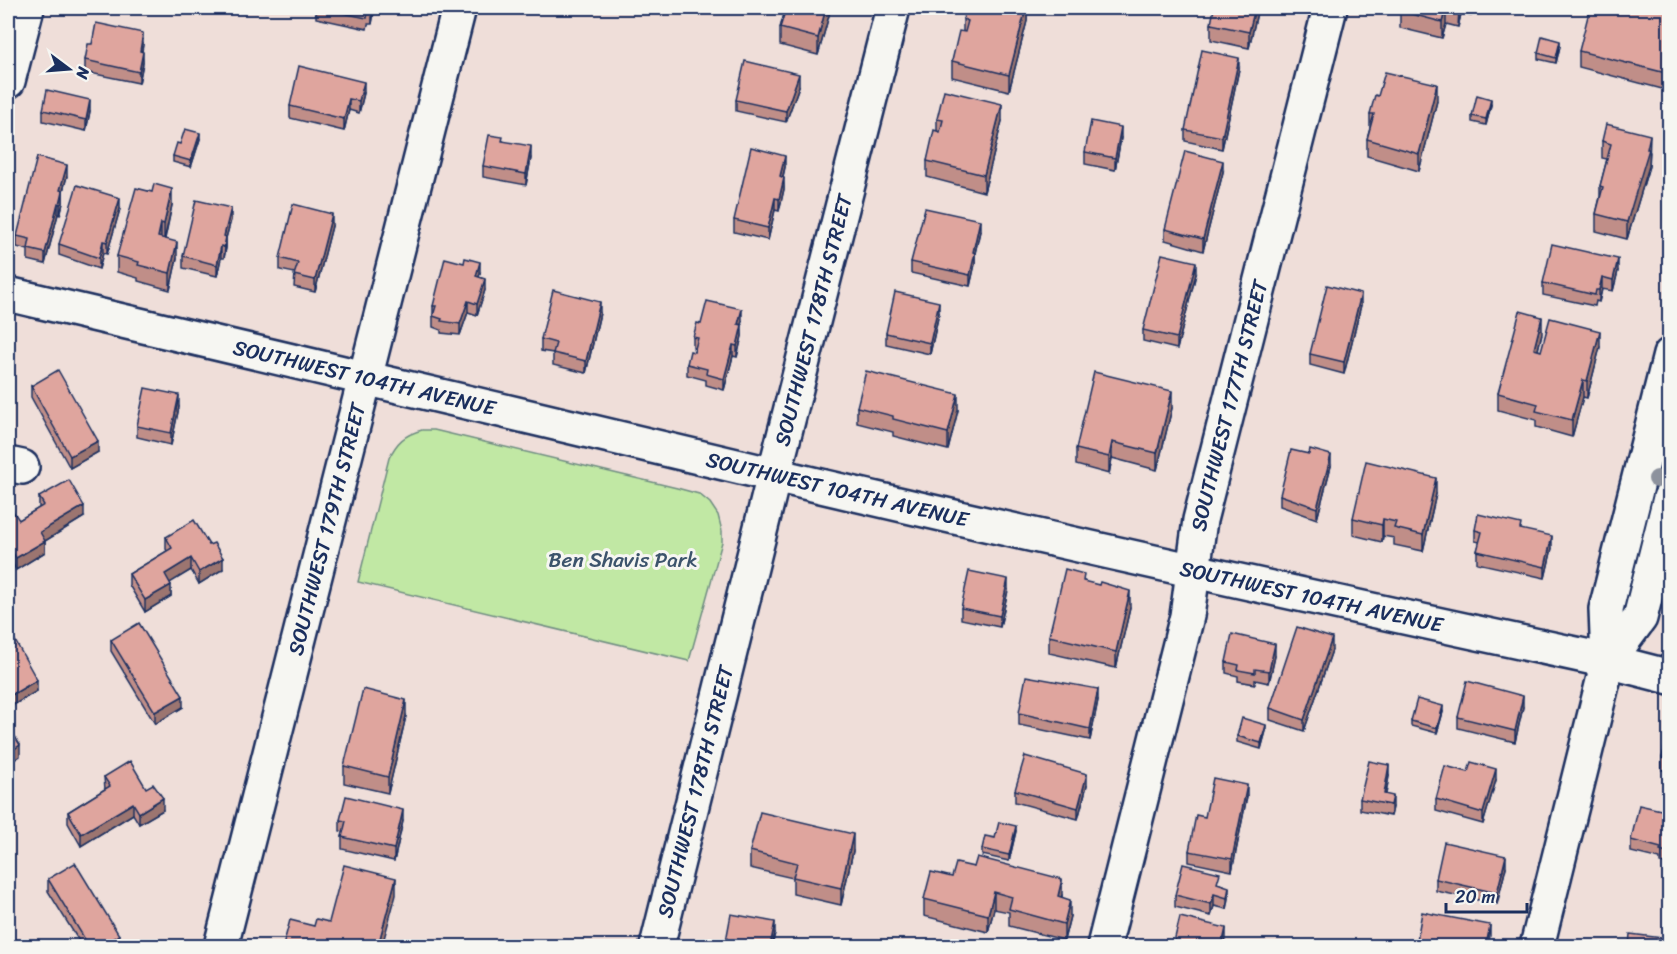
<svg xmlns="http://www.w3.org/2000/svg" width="1677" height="954" font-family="Sriracha,sans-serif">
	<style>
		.green { fill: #c1e8a4; stroke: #6e8c81; stroke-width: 1.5 }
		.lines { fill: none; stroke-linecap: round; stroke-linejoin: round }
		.minor-casing { stroke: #1b2f5e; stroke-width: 38 }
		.minor { stroke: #f6f6f2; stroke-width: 33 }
		.tree { fill: #8d929d }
		.wall { fill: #c08e88; stroke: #1b2f5e; stroke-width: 1.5 }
		.shaded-wall { fill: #9c746f; stroke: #1b2f5e; stroke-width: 1.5 }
		.building { fill: #dfa59e; stroke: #1b2f5e; stroke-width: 1.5 }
		.labels { text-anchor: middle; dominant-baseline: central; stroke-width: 6; stroke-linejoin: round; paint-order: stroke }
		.street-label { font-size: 21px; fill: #1b2f5e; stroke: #f6f6f2 }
		.park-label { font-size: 21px; fill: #3c546c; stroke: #f6f6f2 }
	</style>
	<rect width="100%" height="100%" fill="#efded9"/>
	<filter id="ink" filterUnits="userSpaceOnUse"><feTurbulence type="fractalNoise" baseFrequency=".0167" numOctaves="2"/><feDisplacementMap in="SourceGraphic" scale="12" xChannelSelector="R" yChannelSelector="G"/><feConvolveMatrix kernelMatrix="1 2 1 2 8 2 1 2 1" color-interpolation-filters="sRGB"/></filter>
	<g filter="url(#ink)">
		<path class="green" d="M422,430H434L677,488L699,494L710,503L718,515L722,531V542L689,661L358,582L389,458C397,442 404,435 422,430Z"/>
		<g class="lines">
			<g class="minor-casing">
				<g id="minor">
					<path d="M8,81L27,8"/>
					<path id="s1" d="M8,294C262,353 516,414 770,474C1048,540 1328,601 1608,661L1670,677"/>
					<path d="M8,464L22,467"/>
					<path d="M1608,661L1640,618L1670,498"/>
					<path id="s2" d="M221,946L459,8"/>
					<path id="s3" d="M657,946L774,475L893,8"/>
					<path id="s4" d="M1104,946L1187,616L1200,520L1330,8"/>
					<path d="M1537,946L1608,661L1606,609L1670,355"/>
				</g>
			</g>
			<use href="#minor" class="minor"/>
		</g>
		<circle class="tree" cx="1657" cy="479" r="9"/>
		<g class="wall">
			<path d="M316,8H387L386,14L374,12L372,24H368L367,29L316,18Z"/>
			<path d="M771,8H831L818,55L780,45V28L785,11Z"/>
			<path d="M1027,8V21L1009,91L952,77V61L963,32V19Z"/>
			<path d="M1258,8L1249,48L1211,40V24Z"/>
			<path d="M1401,8H1474L1471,16L1461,14L1458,27L1446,24L1442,38L1400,28V11Z"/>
			<path d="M1670,8L1666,90L1579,67V51Z"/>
			<path d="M92,44H143L142,52L143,63L139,83L85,72V60Z"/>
			<path d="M1560,46L1556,63L1538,59V53Z"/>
			<path d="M1239,69L1222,149L1185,141V130Z"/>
			<path d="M799,86L786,122L736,111V100Z"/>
			<path d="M364,93L359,113L349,110L344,131L290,118V106Z"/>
			<path d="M1378,96L1437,101L1419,171L1367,156V139L1370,129V114Z"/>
			<path d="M1491,105L1486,125L1472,122V116Z"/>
			<path d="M43,110L90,111L86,131L43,121Z"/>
			<path d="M937,119L1002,121L984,192L927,177V161L937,131Z"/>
			<path d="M1121,138L1115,170L1085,164V152Z"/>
			<path d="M200,139L191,167L173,162V156L180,144Z"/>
			<path d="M503,141L531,158L526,185L483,177V166Z"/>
			<path d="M1602,141L1650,152L1649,166L1627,239L1596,231V214L1600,197V186L1607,159L1602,158Z"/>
			<path d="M785,167L783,177L784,189L779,211L775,210L768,240L734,232V220Z"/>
			<path d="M1223,172L1203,251L1165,240V229Z"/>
			<path d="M67,176L63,191V203L60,215L58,214L45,264L28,260V250L17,247V236Z"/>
			<path d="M172,205L165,239L177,258L170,290L138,281V278L117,272V256Z"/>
			<path d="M120,209L107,254L103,253L99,269L59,255V244Z"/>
			<path d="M231,220L226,238V248L224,258H221L217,276L183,268V256Z"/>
			<path d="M332,226L315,292L294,287L295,273L280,270V258Z"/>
			<path d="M980,231L975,253V264L970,286L911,273V262Z"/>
			<path d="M1618,271L1613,291L1602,289L1599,302L1596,301L1595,306L1543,295V283Z"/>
			<path d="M480,273L479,277L485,290L477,315L468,312L460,335L441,333V330L433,327V306Z"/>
			<path d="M1196,274L1177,349L1143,341V330Z"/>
			<path d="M1361,305L1344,374L1310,365V354Z"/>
			<path d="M600,313L586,373L553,365V353L541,351V339Z"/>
			<path d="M939,313L930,354L886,344V333Z"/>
			<path d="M742,321L741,325L742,336L737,357L733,356L724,390L706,385V380L687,375V364L694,352L695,349L693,348V337Z"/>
			<path d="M1542,333L1538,350L1541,351L1600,347L1587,398L1583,397L1572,437L1536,427V420L1498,410V393Z"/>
			<path d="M31,386L98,452L70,468L31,397Z"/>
			<path d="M179,407L171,445L137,437V426Z"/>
			<path d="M857,407L958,410L948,450L893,436V432L857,423Z"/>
			<path d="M1172,408L1157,470L1112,458L1109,474L1076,465V449Z"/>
			<path d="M1331,466L1317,519L1280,506V495Z"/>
			<path d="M1436,494L1423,551L1394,545V538L1383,536L1382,542L1353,535V518Z"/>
			<path d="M39,497L84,517L45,541V552L16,570L8,555V510L19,520L39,508Z"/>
			<path d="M1521,529L1552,548L1545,578L1477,563V551L1480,542L1475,541V530Z"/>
			<path d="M166,537L209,545L223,569L199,584L191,570L170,582L171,596L145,612L129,585V574L167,551L166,549Z"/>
			<path d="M1084,581L1130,608L1116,668L1049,653V636Z"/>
			<path d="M1008,590L1000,627L961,619V608Z"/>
			<path d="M8,628L37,691L10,707L8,703Z"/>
			<path d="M111,640L183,707L155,724L111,651Z"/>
			<path d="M1332,650L1304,731L1270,720V708Z"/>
			<path d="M1275,656L1269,683L1255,680V684L1238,681V676L1226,673V662Z"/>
			<path d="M1098,700L1090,740L1019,725V713Z"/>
			<path d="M1523,707L1515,742L1458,728V717Z"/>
			<path d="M1443,712L1437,733L1411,726V721Z"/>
			<path d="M406,716L388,793L344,783V766Z"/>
			<path d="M1670,726V771L1662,770V758Z"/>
			<path d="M1266,731L1261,749L1237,742V736Z"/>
			<path d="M1389,776L1386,794L1393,807L1391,816L1360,810V799Z"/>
			<path d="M104,777L146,788L163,810L139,824L133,814L81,846L68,823V812L105,789Z"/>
			<path d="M1496,780L1483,824L1436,811V799Z"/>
			<path d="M1087,785L1078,819L1015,802V790Z"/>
			<path d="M1247,796L1232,871L1189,862V851L1205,817Z"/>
			<path d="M1670,812V865L1660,863V859L1631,852V840Z"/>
			<path d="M340,820L403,821L394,861L342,849V837L344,832L340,831Z"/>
			<path d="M1016,831L1009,861L982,855V849L995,838Z"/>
			<path d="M750,851H853L841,905L793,894V878L750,868Z"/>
			<path d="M1506,867L1497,904L1436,891V879Z"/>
			<path d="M952,877L1062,895V897L1070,916L1064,940L1009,926V912L994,909L988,932L924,916V899Z"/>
			<path d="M48,879L119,946H82L48,891Z"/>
			<path d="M1220,884L1229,898L1227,909L1214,906L1211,916L1175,907V895Z"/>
			<path d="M775,933L772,946H726V941Z"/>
		</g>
		<g class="shaded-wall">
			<path d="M373,8H374V12L372,24V13Z"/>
			<path d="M826,8H831L818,55V38Z"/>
			<path d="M1026,8H1027V21L1009,91V75Z"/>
			<path d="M1255,8H1258L1249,48V32Z"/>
			<path d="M1446,8V24L1442,38V22Z"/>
			<path d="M1459,8H1461V14L1458,27Z"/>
			<path d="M143,33V44L140,62V51Z"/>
			<path d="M1560,41V46L1556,63V58Z"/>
			<path d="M143,52V63L139,83V72Z"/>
			<path d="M1239,58V69L1222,149V137Z"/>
			<path d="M1670,60V76L1666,90V73Z"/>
			<path d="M799,74V86L786,122V111Z"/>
			<path d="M364,82V93L359,113V101Z"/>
			<path d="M1437,84V101L1419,171V154Z"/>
			<path d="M349,99V110L344,131V119Z"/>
			<path d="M1491,99V105L1486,125V119Z"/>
			<path d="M90,100V111L86,131V120Z"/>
			<path d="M1002,104V121L984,192V175Z"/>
			<path d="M1121,127V138L1115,170V158Z"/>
			<path d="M200,133V139L191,167V161Z"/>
			<path d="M1650,135L1649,166L1627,239V222Z"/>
			<path d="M531,146V158L526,185V174Z"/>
			<path d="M785,156V167L780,188V176Z"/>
			<path d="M1223,161V172L1203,251V239Z"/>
			<path d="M67,165V176L60,202V190Z"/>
			<path d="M784,178V189L779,211V199Z"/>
			<path d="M172,189V205L164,241V224Z"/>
			<path d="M63,191V203L60,215V204Z"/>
			<path d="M120,198V209L107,254V242Z"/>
			<path d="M775,198V210L768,240V228Z"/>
			<path d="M58,203V214L45,264V253Z"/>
			<path d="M231,208V220L226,238V248L224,258L225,244L224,248V236Z"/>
			<path d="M332,214V226L315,292V280Z"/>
			<path d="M980,220V231L975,253V264L970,286V275L973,252Z"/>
			<path d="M161,223V240L158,237Z"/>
			<path d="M103,241V253L99,269V258Z"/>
			<path d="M177,242V258L170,290V273Z"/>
			<path d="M221,246V258L217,276V265Z"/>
			<path d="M1618,259V271L1613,291V280Z"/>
			<path d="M480,262V273L476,288V276Z"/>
			<path d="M1196,262V274L1177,349V338Z"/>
			<path d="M1602,277V289L1599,302V290Z"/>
			<path d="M485,279V290L477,315V304Z"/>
			<path d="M1361,294V305L1344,374V362Z"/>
			<path d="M468,301V312L460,335V324Z"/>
			<path d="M600,302V313L586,373V361Z"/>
			<path d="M939,302V313L930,354V343Z"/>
			<path d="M742,309V321L738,335V324Z"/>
			<path d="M1542,317V333L1534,366V349Z"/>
			<path d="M742,325V336L737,357V346Z"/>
			<path d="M1600,331V347L1587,398V381Z"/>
			<path d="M733,345V356L724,390V379Z"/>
			<path d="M1583,380V397L1572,437V420Z"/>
			<path d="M1172,391V408L1157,470V453Z"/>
			<path d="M958,394V410L948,450V433Z"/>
			<path d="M179,395V407L171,445V433Z"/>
			<path d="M98,441V452L70,468V456Z"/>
			<path d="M1112,442V458L1109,474V457Z"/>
			<path d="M1331,455V466L1317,519V508Z"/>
			<path d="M1436,478V494L1423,551V535Z"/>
			<path d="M84,506V517L40,544V532Z"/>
			<path d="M1383,519V536L1382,542V525Z"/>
			<path d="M1552,536V548L1545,578V567Z"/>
			<path d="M45,541V552L16,570V558Z"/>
			<path d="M191,558V570L165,586V574Z"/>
			<path d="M223,558V569L199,584V572Z"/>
			<path d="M1008,579V590L1000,627V616Z"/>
			<path d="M171,585V596L145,612V600Z"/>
			<path d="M1130,591V608L1116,668V652Z"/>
			<path d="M1332,638V650L1304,731V720Z"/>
			<path d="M1275,644V656L1269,683V671Z"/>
			<path d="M37,680V691L10,707V696Z"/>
			<path d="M1098,689V700L1090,740V729Z"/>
			<path d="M183,696V707L155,724V712Z"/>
			<path d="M1523,696V707L1515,742V731Z"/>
			<path d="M406,700V716L388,793V777Z"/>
			<path d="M1443,706V712L1437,733V728Z"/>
			<path d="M1266,725V731L1261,749V743Z"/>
			<path d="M20,745V756L8,764V753Z"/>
			<path d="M1389,765V776L1384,805V794Z"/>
			<path d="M1496,769V780L1483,824V813Z"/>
			<path d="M1087,774V785L1078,819V808Z"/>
			<path d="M1247,785V796L1232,871V859Z"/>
			<path d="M1393,796V807L1391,816V805Z"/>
			<path d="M163,798V810L139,824V813Z"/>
			<path d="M133,803V814L81,846V834Z"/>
			<path d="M403,810V821L394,861V849Z"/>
			<path d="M1016,826V831L1009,861V855Z"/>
			<path d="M853,834V851L841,905V888Z"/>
			<path d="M1506,856V867L1497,904V893Z"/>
			<path d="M396,878V895L382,946H378Z"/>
			<path d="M1062,879V895L1058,912V896Z"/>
			<path d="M1229,887V898L1227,909V898Z"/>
			<path d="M994,892V909L988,932V915Z"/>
			<path d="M1214,894V906L1211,916V904Z"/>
			<path d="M1070,900V916L1064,940V924Z"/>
			<path d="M775,922V933L772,946H770Z"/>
			<path d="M1490,925V936L1488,946H1486Z"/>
			<path d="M1226,928V939L1224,946H1222Z"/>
			<path d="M119,935V946H101Z"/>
		</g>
		<g class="building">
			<path d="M319,8H373L372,13H368L367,18Z"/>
			<path d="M786,8H826L818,38L780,28Z"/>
			<path d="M966,8H1026L1009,75L952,61L959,31L965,32L968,21L963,19Z"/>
			<path d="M1214,8H1255L1249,32L1211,24Z"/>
			<path d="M1401,8H1459L1458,11L1446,8L1442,22L1400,11Z"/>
			<path d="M1590,8H1670V60L1666,73L1579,51Z"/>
			<path d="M96,23L143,33L140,51L143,52L139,72L85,60L88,44H92Z"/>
			<path d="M1542,36L1560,41L1556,58L1538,53Z"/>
			<path d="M1202,50L1239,58L1222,137L1185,130Z"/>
			<path d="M745,61L799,74L786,111L736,100Z"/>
			<path d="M299,66L364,82L359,101L349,99L344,119L290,106Z"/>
			<path d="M1385,72L1437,84L1419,154L1367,139L1374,114H1370L1375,95L1378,96Z"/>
			<path d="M47,90L90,100L86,120L43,110Z"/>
			<path d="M944,90L1002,104L984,175L927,161L934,130L940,132L943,120L937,119Z"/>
			<path d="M1477,95L1491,99L1486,119L1472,116Z"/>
			<path d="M1091,121L1121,127L1115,158L1085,152Z"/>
			<path d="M1606,124L1650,135L1647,149H1649L1627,222L1596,214L1603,187L1600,186L1611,144L1602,141Z"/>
			<path d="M185,129L200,133L191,161L173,156L177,143L180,144Z"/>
			<path d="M489,135L503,137L502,141L531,146L526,174L483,166Z"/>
			<path d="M751,147L785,156L780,176L784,178L779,199L775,198L768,228L734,220Z"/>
			<path d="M1185,151L1223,161L1203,239L1165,229Z"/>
			<path d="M37,157L67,165L60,190L63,191L60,204L58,203L45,253L28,249L30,239L17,236Z"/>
			<path d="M154,184L172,189L164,224L161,223L158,237L177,242L170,273L138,265L139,262L117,256L136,188L152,192Z"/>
			<path d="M77,185L120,198L107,242L103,241L99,258L59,244Z"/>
			<path d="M196,200L231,208L224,236L226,237L224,247L221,246L217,265L183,256Z"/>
			<path d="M293,204L332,214L315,280L294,275L298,263L280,258Z"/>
			<path d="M925,208L980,220L973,252L975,253L970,275L911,262Z"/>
			<path d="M1552,244L1618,259L1613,280L1602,277L1599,290H1596L1595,295L1543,283Z"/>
			<path d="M1162,254L1196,262L1177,338L1143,330Z"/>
			<path d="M445,258L464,263L465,258L480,262L476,276L485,279L477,304L468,301L460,324L441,321L442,319L433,316L436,306H433Z"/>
			<path d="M1327,285L1361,294L1344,362L1310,354Z"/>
			<path d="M553,290L600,302L586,361L553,353L556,343L541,339Z"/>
			<path d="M895,292L939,302L930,343L886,333Z"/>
			<path d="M707,301L742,309L738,324L742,325L737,346L733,345L724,379L706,374L707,369L687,364L690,351L694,352L698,338L693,337L697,323L701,324Z"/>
			<path d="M1520,311L1542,317L1534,349L1541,351L1550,318L1600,331L1587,381L1583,380L1572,420L1536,411L1538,404L1498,393Z"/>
			<path d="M58,370L98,441L70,456L31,386Z"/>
			<path d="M866,371L958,394L948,433L893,419V416L857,407Z"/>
			<path d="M1094,372L1172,391L1157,453L1112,442L1109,457L1076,449Z"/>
			<path d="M145,388L179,395L171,433L137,426Z"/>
			<path d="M1310,449L1331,455L1317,508L1280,495L1291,450L1309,454Z"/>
			<path d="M1366,461L1436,478L1423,535L1394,528L1396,522L1383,519L1382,525L1353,518Z"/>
			<path d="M69,480L84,506L40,532L45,541L16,558L8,544V510L11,508L19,520L44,505L39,497Z"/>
			<path d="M1478,514L1521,524L1520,529L1552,536L1545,567L1477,551L1482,532L1475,530Z"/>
			<path d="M194,520L209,545L214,543L223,558L199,572L191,558L165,574L171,585L145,600L129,574L172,548L166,537Z"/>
			<path d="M1065,569L1084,574L1083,581L1099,585L1100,582L1130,591L1116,652L1049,636Z"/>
			<path d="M969,571L1008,579L1000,616L961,608Z"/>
			<path d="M139,623L183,696L155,712L111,640Z"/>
			<path d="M1297,627L1332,638L1304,720L1270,708Z"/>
			<path d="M8,628L37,680L10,696L8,691Z"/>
			<path d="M1232,634L1275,644L1269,671L1255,669V673L1238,670L1239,665L1226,662Z"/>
			<path d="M1026,676L1098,689L1090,729L1019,713Z"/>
			<path d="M1467,681L1523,696L1515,731L1458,717Z"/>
			<path d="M363,689L406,700L388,777L344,766Z"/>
			<path d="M1417,699L1443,706L1437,728L1411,721Z"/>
			<path d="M1242,718L1266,725L1261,743L1237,736Z"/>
			<path d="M8,725L20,745L8,753Z"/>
			<path d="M1670,726V760L1662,758Z"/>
			<path d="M1025,756L1087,774L1078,808L1015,790Z"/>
			<path d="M130,761L146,788L153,784L163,798L139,813L133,803L81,834L68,812L110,786L104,777Z"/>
			<path d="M1369,761L1389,765L1384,794L1393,796L1391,805L1360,799Z"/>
			<path d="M1471,762L1496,769L1483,813L1436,799L1445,766L1468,772Z"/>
			<path d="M1213,778L1247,785L1232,859L1189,851L1196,815L1205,817Z"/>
			<path d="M346,796L403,810L394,849L342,837L346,821L340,820Z"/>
			<path d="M1639,805L1670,812V854L1660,851L1661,848L1631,840Z"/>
			<path d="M760,812L853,834L841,888L793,877L797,863L750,851Z"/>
			<path d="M999,822L1016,826L1009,855L982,849L985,836L995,838Z"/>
			<path d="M1444,842L1506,856L1497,893L1436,879Z"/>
			<path d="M977,857L1062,879L1058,896L1070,900L1064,924L1009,909L1012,897L994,892L988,915L924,899L931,872L952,877L956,863L974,867Z"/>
			<path d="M75,863L119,935L101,946H89L48,879Z"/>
			<path d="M1183,864L1220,873L1217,883L1229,887L1227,898L1214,894L1211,904L1175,895Z"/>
			<path d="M344,865L396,878L378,946H283L290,920L314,926L316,919L329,922Z"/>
			<path d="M1422,912L1490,925L1486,946H1416Z"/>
			<path d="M731,914L775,922L770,946H758L726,941Z"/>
			<path d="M1180,917L1226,928L1222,946H1173Z"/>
			<path d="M1630,934L1670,939L1669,946H1629Z"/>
		</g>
	</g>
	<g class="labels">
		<g class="street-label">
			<text stroke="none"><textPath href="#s3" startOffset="645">SOUTHWEST 178TH STREET</textPath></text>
			<text stroke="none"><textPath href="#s1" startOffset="366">SOUTHWEST 104TH AVENUE</textPath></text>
			<text stroke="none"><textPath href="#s4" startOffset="555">SOUTHWEST 177TH STREET</textPath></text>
			<text stroke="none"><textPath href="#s1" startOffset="852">SOUTHWEST 104TH AVENUE</textPath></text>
			<text stroke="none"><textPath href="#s2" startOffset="430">SOUTHWEST 179TH STREET</textPath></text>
			<text stroke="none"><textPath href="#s1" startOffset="1338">SOUTHWEST 104TH AVENUE</textPath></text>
			<text stroke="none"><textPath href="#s3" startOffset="159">SOUTHWEST 178TH STREET</textPath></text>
		</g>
		<g class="park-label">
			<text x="623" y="560">Ben Shavis Park</text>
		</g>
	</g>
	<rect width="1677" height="954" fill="none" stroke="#f6f6f2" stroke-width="30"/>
	<rect x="15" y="15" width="1647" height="924" fill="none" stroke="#1b2f5e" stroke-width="2" filter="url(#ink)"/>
	<g transform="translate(69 69) rotate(106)" stroke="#f6f6f2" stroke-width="4.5" paint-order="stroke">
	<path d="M0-4.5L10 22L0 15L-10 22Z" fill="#1b2f5e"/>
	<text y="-9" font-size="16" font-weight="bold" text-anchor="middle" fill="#1b2f5e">N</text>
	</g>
	<path d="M1446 903v9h81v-9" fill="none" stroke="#1b2f5e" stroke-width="3"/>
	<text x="1455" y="903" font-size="18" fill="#1b2f5e" stroke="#f6f6f2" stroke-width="4.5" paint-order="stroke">20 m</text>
</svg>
